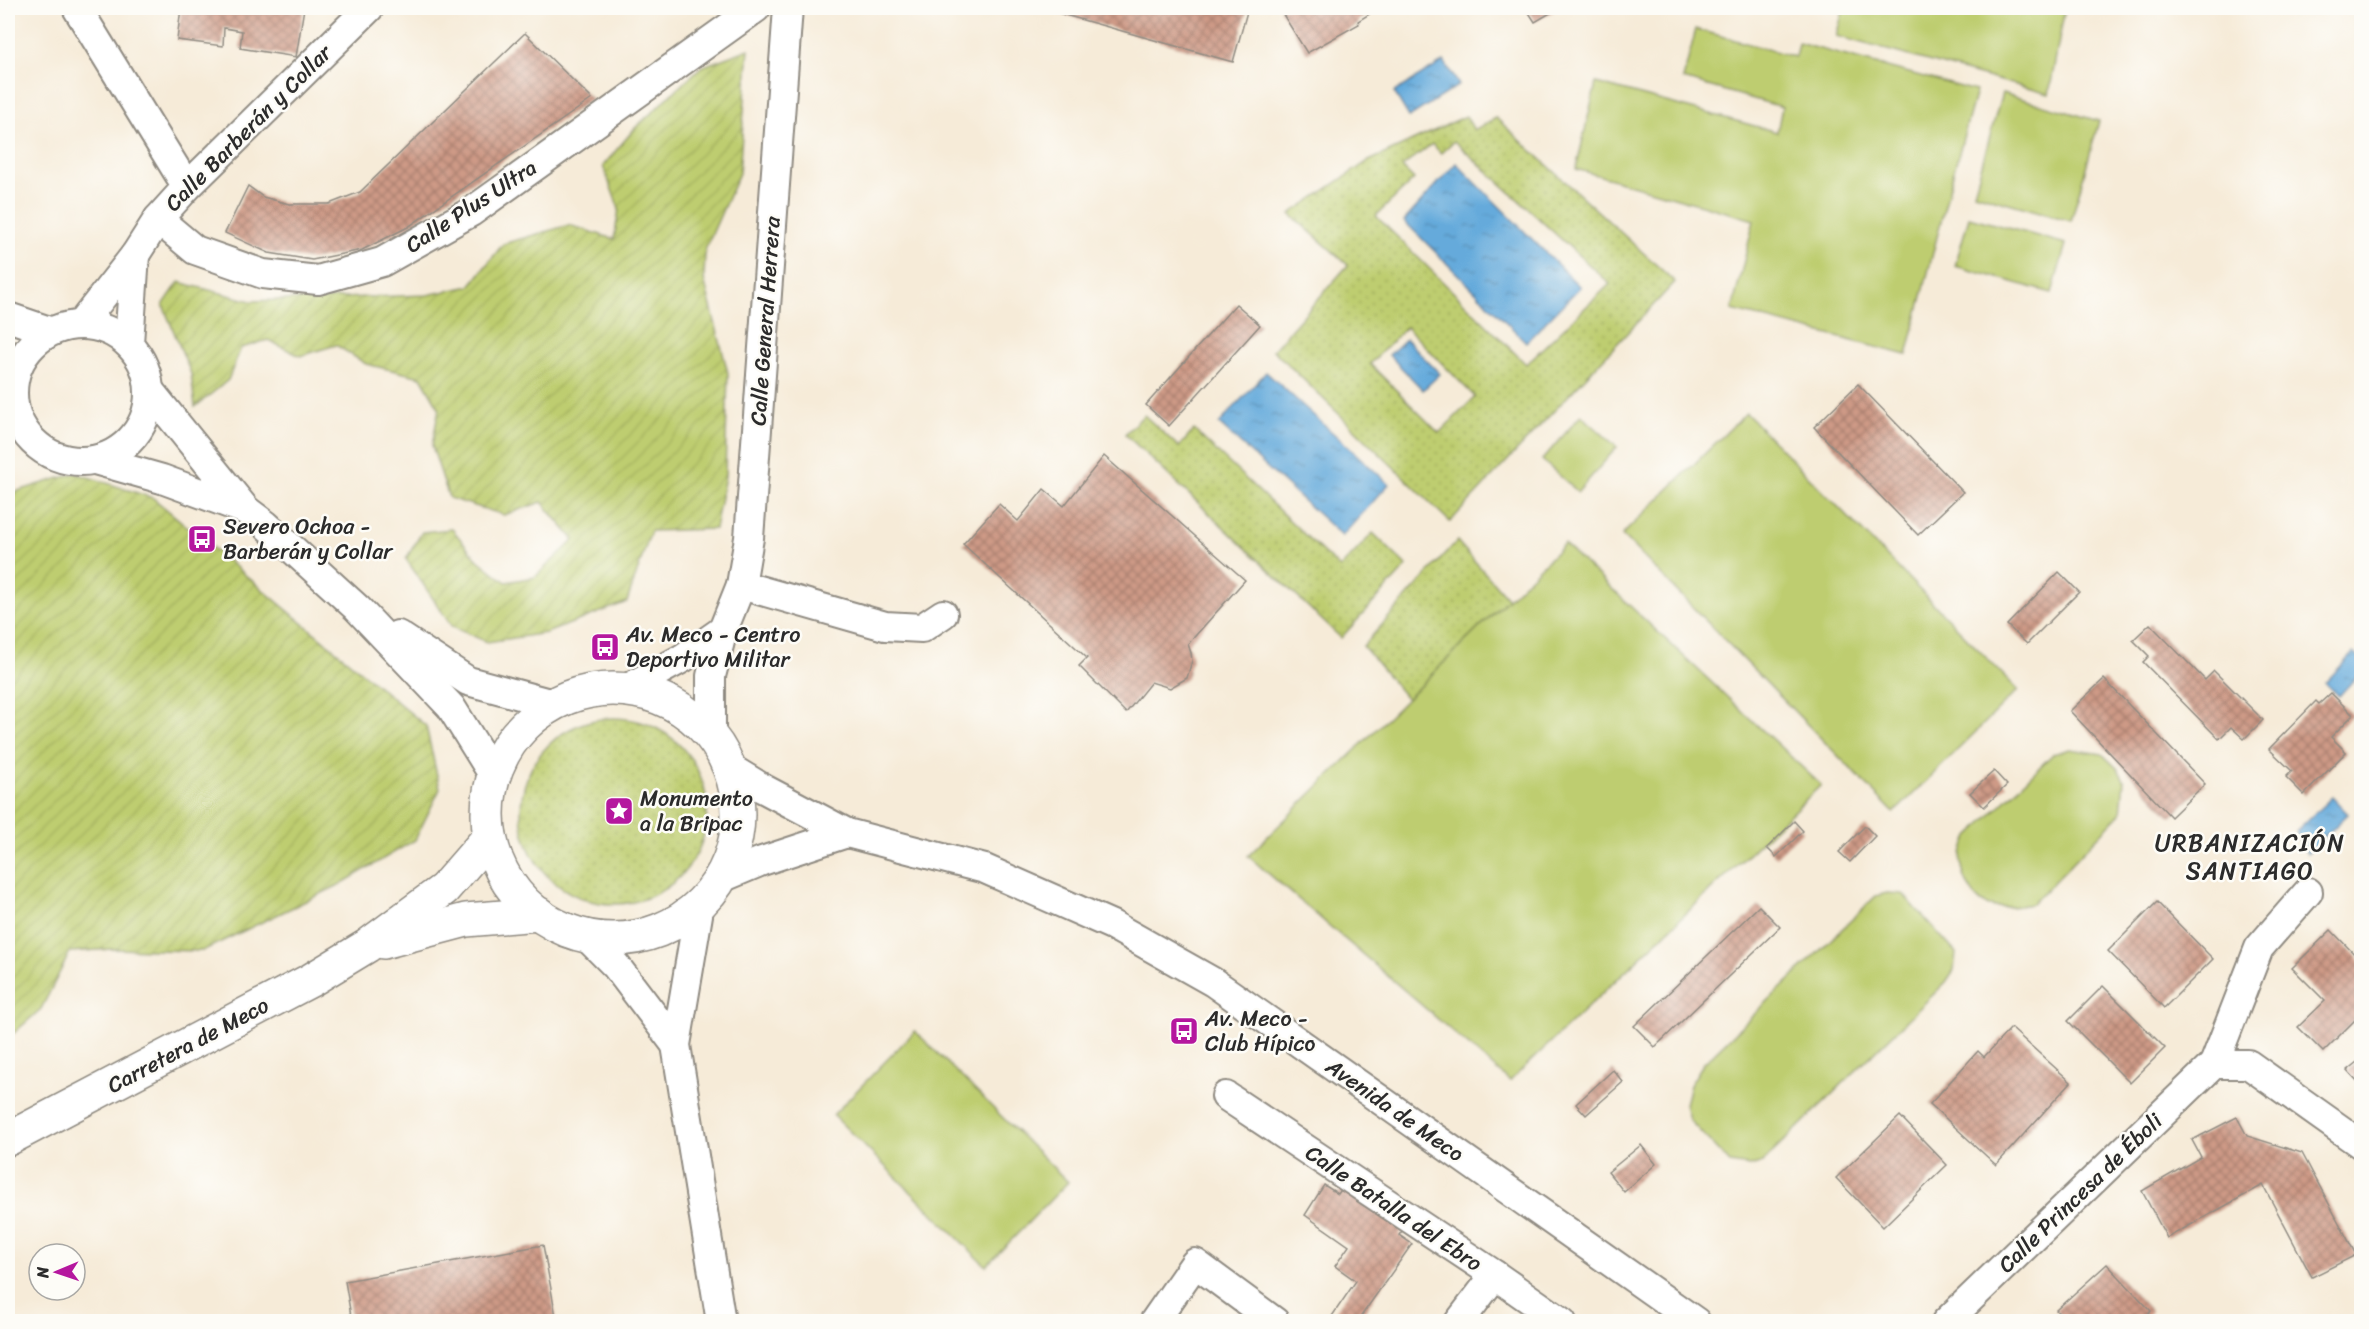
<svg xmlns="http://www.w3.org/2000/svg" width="2369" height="1329" font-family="Sriracha,sans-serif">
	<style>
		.grass { fill: url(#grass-dots); stroke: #747c4d; stroke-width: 1.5; fill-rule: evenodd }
		.garden { fill: url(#garden-furrows); stroke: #747c4d; stroke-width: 1.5 }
		.pitch { fill: #becd6f; stroke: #747c4d; stroke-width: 1.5 }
		.water { fill: url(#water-ripples); stroke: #486a83; stroke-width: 1.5 }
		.building { fill: url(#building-cross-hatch) }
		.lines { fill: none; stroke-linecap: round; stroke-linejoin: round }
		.minor-casing { stroke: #908b82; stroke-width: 32 }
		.tertiary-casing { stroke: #908b82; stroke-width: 36 }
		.minor { stroke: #fff; stroke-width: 28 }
		.tertiary { stroke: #fff; stroke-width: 33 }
		.labels { text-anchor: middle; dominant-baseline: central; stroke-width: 5; stroke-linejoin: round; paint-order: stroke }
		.street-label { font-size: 22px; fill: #2b2b2b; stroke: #fdfcf7 }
		.poi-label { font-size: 22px; fill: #2b2b2b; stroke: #fdfcf7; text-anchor: start }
		.neighbourhood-label { font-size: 24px; letter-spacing: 1.5px; fill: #2b2b2b; stroke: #fdfcf7 }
	</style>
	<defs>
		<pattern id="grass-dots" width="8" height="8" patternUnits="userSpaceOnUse" patternTransform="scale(1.5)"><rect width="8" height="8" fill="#becd6f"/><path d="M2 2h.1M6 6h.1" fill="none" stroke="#a3b060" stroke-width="1.8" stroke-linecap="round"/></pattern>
		<pattern id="garden-furrows" width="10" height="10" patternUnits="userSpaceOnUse" patternTransform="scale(1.5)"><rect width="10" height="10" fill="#becd6f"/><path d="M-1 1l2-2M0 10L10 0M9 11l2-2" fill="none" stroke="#a3b060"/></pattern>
		<pattern id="water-ripples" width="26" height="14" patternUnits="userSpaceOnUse" patternTransform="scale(1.5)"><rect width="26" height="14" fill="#65aadb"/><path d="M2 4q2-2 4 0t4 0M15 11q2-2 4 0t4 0" fill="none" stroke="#538bb2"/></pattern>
		<pattern id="building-cross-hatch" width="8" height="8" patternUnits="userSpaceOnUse" patternTransform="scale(1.5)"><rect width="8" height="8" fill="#ce9a86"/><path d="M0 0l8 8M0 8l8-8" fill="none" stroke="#a77e6e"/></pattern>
	</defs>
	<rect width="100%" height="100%" fill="#fdfcf7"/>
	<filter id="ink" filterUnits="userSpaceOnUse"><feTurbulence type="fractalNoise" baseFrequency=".0167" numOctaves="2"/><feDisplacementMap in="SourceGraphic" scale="12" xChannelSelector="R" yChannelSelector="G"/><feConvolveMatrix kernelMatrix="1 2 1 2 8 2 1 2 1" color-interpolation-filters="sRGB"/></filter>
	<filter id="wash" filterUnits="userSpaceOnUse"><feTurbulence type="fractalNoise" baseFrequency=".008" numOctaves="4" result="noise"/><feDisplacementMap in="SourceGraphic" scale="24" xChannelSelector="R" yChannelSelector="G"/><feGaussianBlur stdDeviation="1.35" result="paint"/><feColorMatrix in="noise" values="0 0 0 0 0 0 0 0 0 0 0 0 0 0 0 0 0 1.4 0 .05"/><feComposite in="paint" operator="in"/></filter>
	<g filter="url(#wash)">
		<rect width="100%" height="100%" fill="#f6ebd8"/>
		<g class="grass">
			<path d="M1466,116L1474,130L1496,118L1675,282L1450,522L1273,350L1348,265L1290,214L1367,162ZM1454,141L1610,284L1526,364L1376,216L1414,179L1402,167L1432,144L1441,153ZM1406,327L1475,397L1439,433L1370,364Z"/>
			<path d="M1144,415L1179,447L1194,430L1340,568L1373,533L1407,566L1341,638L1125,434Z"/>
			<path d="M1457,541L1508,599L1407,699L1363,646Z"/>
			<circle cx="614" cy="811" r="93"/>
		</g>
		<g class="garden">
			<path d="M749,49L739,173L705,250L704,279L728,373L725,476L715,529L651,531L627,602L546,633L487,642L452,627L406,559L422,532L452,529L478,560L506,582L535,577L574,540L542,502L504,515L449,498L432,446L439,408L421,377L366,364L336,345L300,356L268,340L241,348L228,380L195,407L191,374L163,305L179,282L251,301L427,295L470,286L503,244L569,225L614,239L619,209L603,166L635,128L701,67Z"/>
			<path d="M76,473L153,498L426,726L440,789L415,840L339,885L202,951L112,949L70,952L41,1009L8,1038V494Z"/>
		</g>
		<g class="pitch">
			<path d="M1844,8H2065L2049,94L1836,36Z"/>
			<path d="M1696,29L1795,57L1798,43L1976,91L1952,178L1907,355L1732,310L1754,220L1576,169L1596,83L1777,132L1782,107L1683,79Z"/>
			<path d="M2002,93L2099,121L2071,221L1974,193Z"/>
			<path d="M1969,217L2066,244L2052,293L1955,266Z"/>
			<path d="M1746,413L2018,690L1894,813L1622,535Z"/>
			<path d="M1581,415L1617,447L1578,492L1542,460Z"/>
			<path d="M1564,544L1821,785L1510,1081L1248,856Z"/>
			<path d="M2070,749L2102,754L2118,769L2124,780L2121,813L2032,904C2019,906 2003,909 1989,906C1971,900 1959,871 1962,854C1963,848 1967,841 1969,836L2053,754Z"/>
			<path d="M1887,893L1903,894L1956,953L1954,970L1946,982L1763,1162L1750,1166L1730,1163L1689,1120L1685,1104L1690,1085L1703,1064L1876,896Z"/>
			<path d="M915,1031L1068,1182L986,1266L833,1115Z"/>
		</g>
		<g class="water">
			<path d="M1444,61L1459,85L1409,117L1394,92Z"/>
			<path d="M1456,163L1580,287L1526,342L1404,221Z"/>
			<path d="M1406,339L1440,374L1423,390L1389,355Z"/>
			<path d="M1266,372L1389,484L1342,536L1219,424Z"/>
			<path d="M2353,653L2361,660V672L2339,696L2325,683Z"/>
			<path d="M2332,797L2348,814L2307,854L2296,831Z"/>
		</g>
		<g id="blocks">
			<g class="building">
				<path d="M181,8H304L296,57L240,48L242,31L224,28L223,46L177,40Z"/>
				<path d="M1040,8H1248L1233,62Z"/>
				<path d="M1279,8H1379L1358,21L1359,24L1307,53Z"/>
				<path d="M1526,8H1559L1535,22Z"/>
				<path d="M525,33L592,99L408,227L362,250L312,260L269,253L225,233L248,186L263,197L289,204H329L360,192Z"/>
				<path d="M1236,304L1260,325L1169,426L1146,405Z"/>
				<path d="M1858,384L1963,492L1918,535L1814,427Z"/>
				<path d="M1104,456L1245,580L1188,644L1191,653L1192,661L1187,678L1170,688L1151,682L1126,713L1079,666L1087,658L963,544L999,504L1018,521L1044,489L1064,506Z"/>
				<path d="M2059,572L2079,592L2027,644L2007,625Z"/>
				<path d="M2150,624L2205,680L2214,671L2263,720L2244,739L2231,727L2219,739L2143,662L2149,656L2133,640Z"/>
				<path d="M2104,679L2205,784L2171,817L2070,711Z"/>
				<path d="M2331,693L2353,715L2331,737L2346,752L2304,795L2286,777L2292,771L2269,749L2316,701L2319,704Z"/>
				<path d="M1994,771L2007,785L1984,807L1970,793Z"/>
				<path d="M1794,821L1803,831L1776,857L1767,848Z"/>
				<path d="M1865,826L1875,836L1850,862L1839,852Z"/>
				<path d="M2157,902L2213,959L2164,1008L2108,951Z"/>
				<path d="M1759,906L1780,927L1655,1047L1634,1026Z"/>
				<path d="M2331,930L2362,962V1025L2355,1020L2323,1052L2298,1027L2325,1001L2292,968Z"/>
				<path d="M2103,986L2165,1048L2130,1083L2068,1021Z"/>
				<path d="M2011,1028L2071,1082L1996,1165L1930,1104L1978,1051L1984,1057Z"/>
				<path d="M2362,1058V1086L2347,1070Z"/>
				<path d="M1613,1070L1623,1082L1586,1115L1576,1104Z"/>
				<path d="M1900,1116L1947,1165L1883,1227L1836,1178Z"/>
				<path d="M2237,1117L2247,1136L2302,1153L2356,1255L2312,1277L2263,1185L2167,1238L2142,1191L2201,1157L2192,1140Z"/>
				<path d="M1641,1145L1656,1164L1624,1192L1608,1172Z"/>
				<path d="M1324,1185L1338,1194L1343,1187L1405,1227L1399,1235L1412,1244L1357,1322H1328L1356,1281L1335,1266L1349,1246L1305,1215Z"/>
				<path d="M543,1245L557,1322H352L345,1281Z"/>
				<path d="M2107,1264L2151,1311L2143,1322H2067L2056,1310Z"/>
			</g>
		</g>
	</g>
	<g filter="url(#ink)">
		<use href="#blocks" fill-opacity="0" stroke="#908b82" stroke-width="1.5"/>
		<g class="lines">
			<g class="minor-casing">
				<g id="minor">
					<path d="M77,8L187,187"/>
					<path d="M158,219L195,250L263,274L318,280L382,262L471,212L756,8"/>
					<path d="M8,317L49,331"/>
					<path d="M81,324L135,255L158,219L187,187L369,8"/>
					<circle cx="81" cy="393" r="68"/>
					<path d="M129,343L135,255"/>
					<path d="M150,391L246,510L266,525L357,608L451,707L494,776"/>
					<path d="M95,460L162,479L246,510"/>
					<path d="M741,585L885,626L922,628L943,614"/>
					<path d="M723,630L741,585L749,538L788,8"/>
					<path d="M398,635L468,681L553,704"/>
					<path d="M626,689L683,658L723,630L711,676V736"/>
					<path d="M730,768L764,789L847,833L985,869L1112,925L1213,982L1696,1322"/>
					<path d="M719,879L762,861L847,833"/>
					<path d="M700,903L676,1045L721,1322"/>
					<path d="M586,936L616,966L676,1045"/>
					<path d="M2214,1064L2259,948L2308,892"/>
					<path d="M1226,1096L1495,1275L1562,1322"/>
					<path d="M1154,1322L1195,1263L1275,1322"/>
					<path d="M1459,1322L1495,1275"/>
					<path d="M1946,1322L2214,1064H2248L2362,1145"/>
				</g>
			</g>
			<g class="tertiary-casing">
				<g id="tertiary">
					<circle cx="613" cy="814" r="125"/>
					<path d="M383,942L466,920L539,914"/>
					<path d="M8,1139L311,980L367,946L444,889L490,836"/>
				</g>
			</g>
			<use href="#minor" class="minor"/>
			<use href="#tertiary" class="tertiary"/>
		</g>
	</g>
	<defs>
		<g id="bus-square" transform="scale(1.5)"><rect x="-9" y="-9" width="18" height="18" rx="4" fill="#b5179e" stroke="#fdfcf7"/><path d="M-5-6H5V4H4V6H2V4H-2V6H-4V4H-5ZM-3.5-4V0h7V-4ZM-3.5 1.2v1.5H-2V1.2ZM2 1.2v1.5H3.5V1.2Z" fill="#fff"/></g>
		<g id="sight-square" transform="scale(1.5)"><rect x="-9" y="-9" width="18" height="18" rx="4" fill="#b5179e" stroke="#fdfcf7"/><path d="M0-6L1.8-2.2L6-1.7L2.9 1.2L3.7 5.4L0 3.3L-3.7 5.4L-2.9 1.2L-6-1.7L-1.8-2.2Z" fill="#fff"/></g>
	</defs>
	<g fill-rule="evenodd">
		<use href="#bus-square" x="202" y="539"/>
		<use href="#bus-square" x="605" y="647"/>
		<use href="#sight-square" x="619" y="811"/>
		<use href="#bus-square" x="1184" y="1031"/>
	</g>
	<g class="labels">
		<g class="street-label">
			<text transform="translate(248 128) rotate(-45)">Calle Barberán y Collar</text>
			<text transform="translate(471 206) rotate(-33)">Calle Plus Ultra</text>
			<text transform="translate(765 321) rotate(-86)">Calle General Herrera</text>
			<text transform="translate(188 1045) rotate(-28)">Carretera de Meco</text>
			<text transform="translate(1395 1110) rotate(35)">Avenida de Meco</text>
			<text transform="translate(2080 1193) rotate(-44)">Calle Princesa de Éboli</text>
			<text transform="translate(1394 1208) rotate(34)">Calle Batalla del Ebro</text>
		</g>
		<g class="poi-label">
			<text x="223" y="526">Severo Ochoa -<tspan x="223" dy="25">Barberán y Collar</tspan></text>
			<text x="626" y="634">Av. Meco - Centro<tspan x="626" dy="25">Deportivo Militar</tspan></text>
			<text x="640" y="798">Monumento<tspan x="640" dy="25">a la Bripac</tspan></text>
			<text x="1205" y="1018">Av. Meco -<tspan x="1205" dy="25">Club Hípico</tspan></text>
		</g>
		<g class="neighbourhood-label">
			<text x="2250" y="843">URBANIZACIÓN<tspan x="2250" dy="28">SANTIAGO</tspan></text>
		</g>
	</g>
	<rect width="2369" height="1329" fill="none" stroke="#fdfcf7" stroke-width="30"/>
	<g transform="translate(57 1272) rotate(268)"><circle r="28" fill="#fdfcf7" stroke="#a9a8a5" stroke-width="1.5"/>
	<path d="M0-4.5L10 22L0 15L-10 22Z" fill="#b5179e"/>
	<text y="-9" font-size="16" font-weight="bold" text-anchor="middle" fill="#2b2b2b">N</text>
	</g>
</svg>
